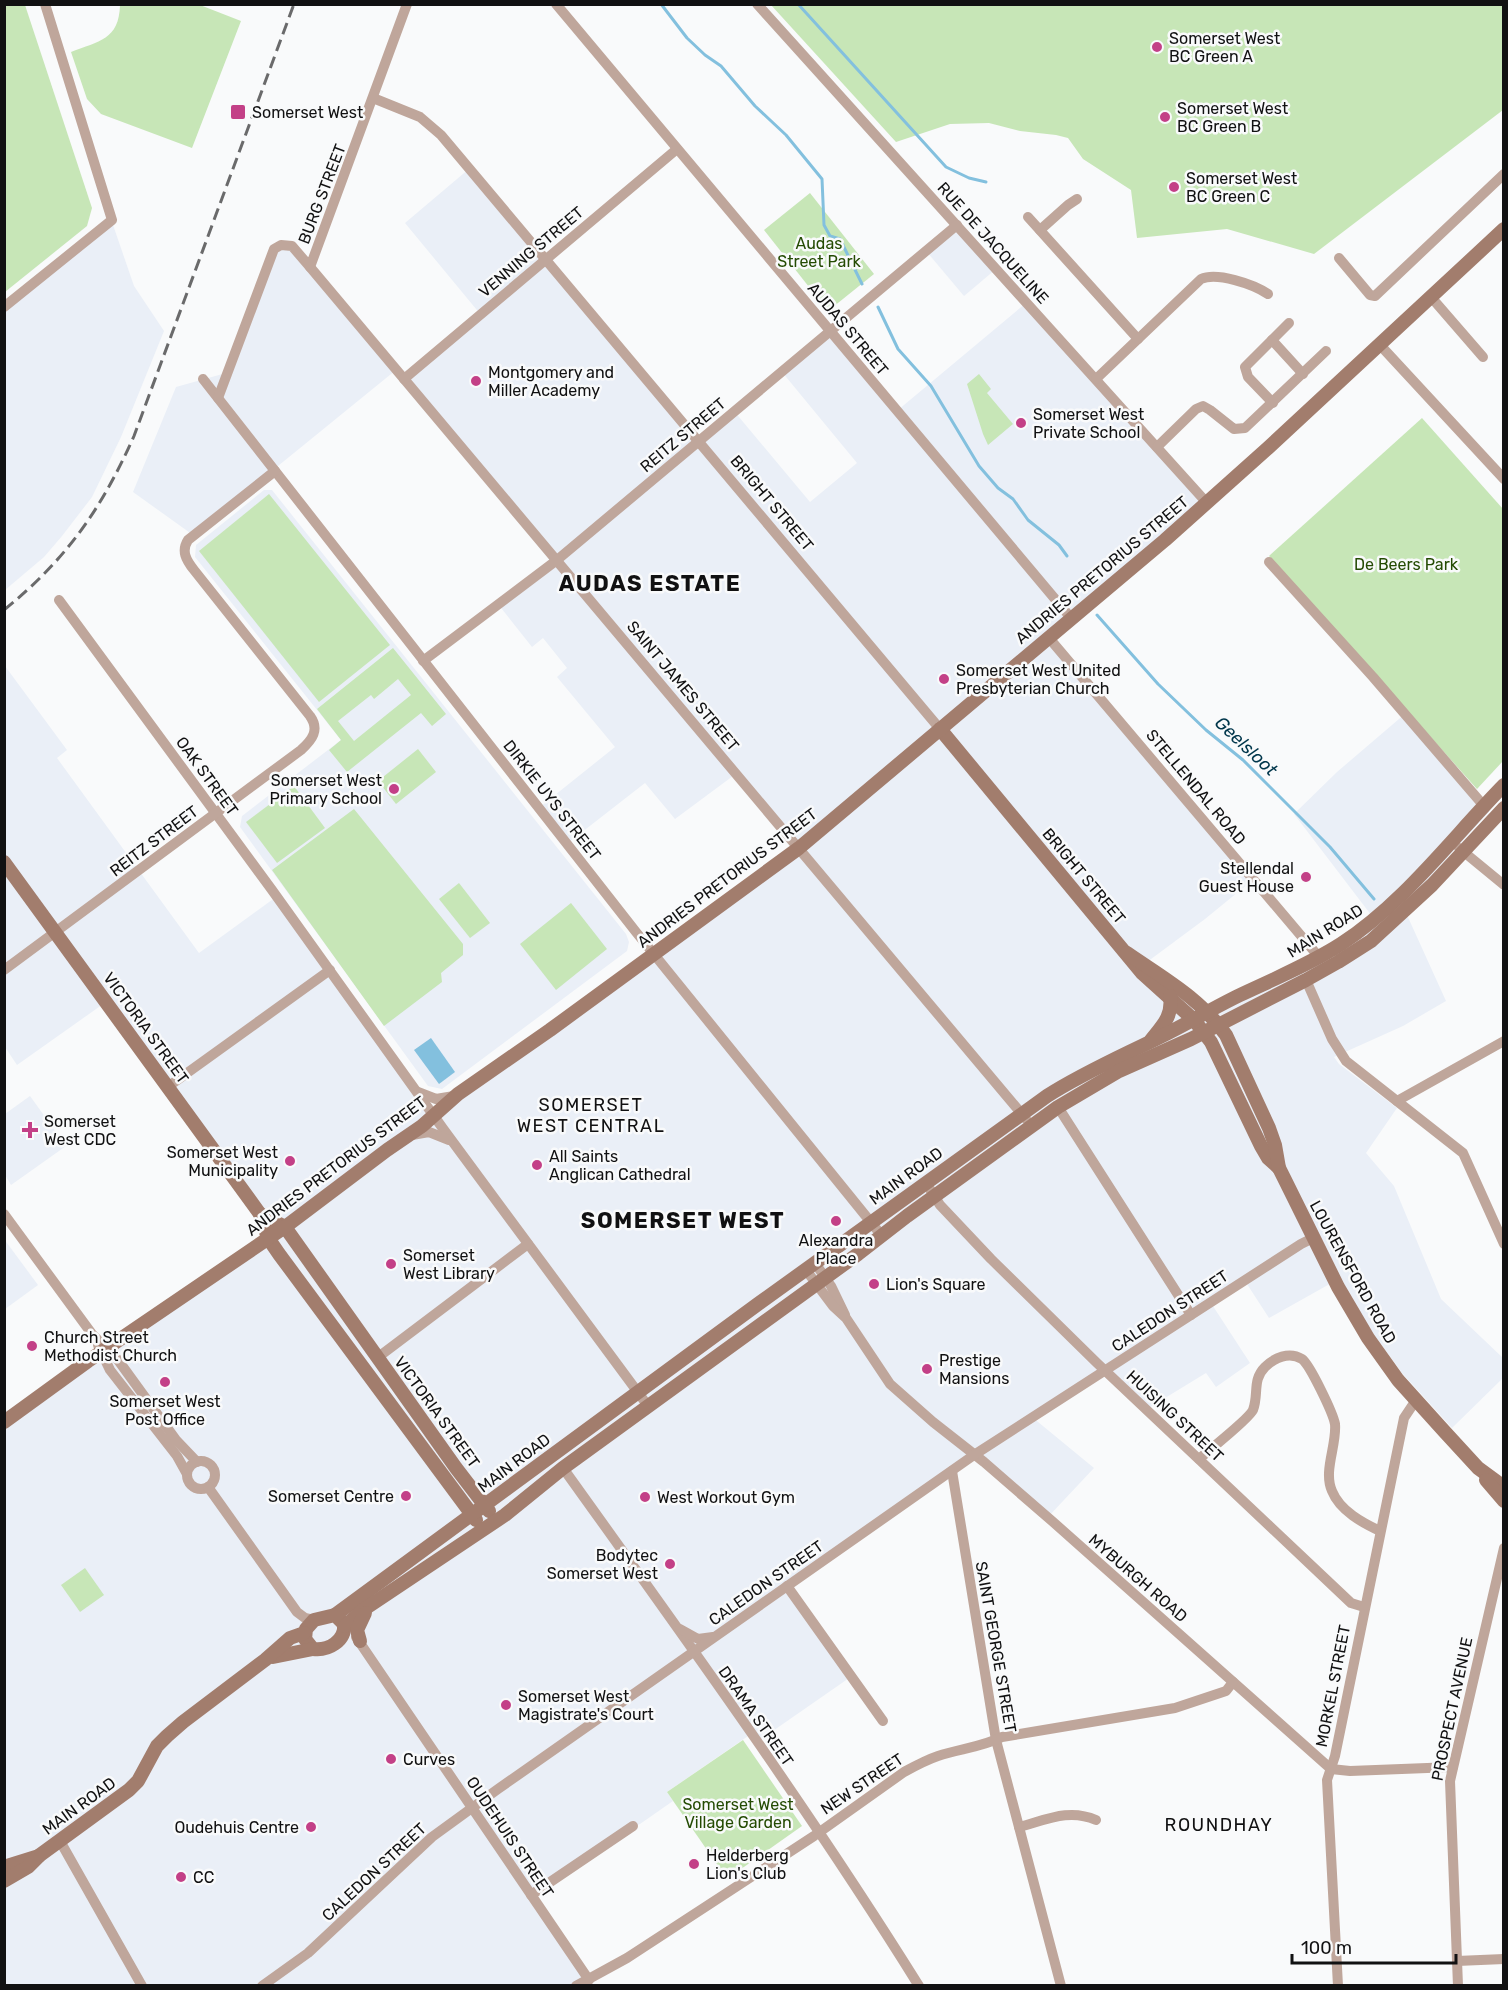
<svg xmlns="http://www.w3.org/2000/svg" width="1508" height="1990" font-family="Rubik,sans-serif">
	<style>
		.built { fill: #eaeff7 }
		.green { fill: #c7e6b7; fill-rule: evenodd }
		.water { fill: #83c0de }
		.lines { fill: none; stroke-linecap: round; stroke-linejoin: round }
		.stream { stroke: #83c0de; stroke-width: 3 }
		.street { stroke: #bfa69b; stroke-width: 10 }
		.secondary { stroke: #a27d6d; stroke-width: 14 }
		.rail { stroke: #6a6a6b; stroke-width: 3; stroke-dasharray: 12 6; stroke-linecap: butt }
		.poi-dot { fill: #c34087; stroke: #f9fafb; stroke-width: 2 }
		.labels { text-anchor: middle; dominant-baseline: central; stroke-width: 5; stroke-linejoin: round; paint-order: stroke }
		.poi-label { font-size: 16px; fill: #111112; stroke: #f9fafb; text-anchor: start }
		.street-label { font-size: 16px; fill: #111112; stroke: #f9fafb }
		.park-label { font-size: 16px; fill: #244b03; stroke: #f9fafb }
		.water-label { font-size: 18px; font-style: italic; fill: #00364b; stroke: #f9fafb }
		.neighbourhood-label { font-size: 18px; letter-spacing: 1.5px; fill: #111112; stroke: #f9fafb }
		.district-label { font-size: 22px; font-weight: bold; letter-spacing: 1.5px; fill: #111112; stroke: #f9fafb }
	</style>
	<rect width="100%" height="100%" fill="#f9fafb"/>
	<g class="built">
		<path d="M470,168L698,441L734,411L810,502L857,463L782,372L831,331L898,410L1026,303L1206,503L1051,636L1254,879L1205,919L1143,965L1209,1017L1336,956L1378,924L1294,814L1337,772L1406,713L1489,812L1427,880L1402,904L1446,1001L1403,1026L1334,1057L1339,1064L1397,1108L1366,1153L1394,1186L1441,1299L1503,1358V1378L1452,1428L1402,1373L1335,1281L1269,1318L1245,1281L1211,1303L1250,1363L1216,1387L1206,1373L1147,1409L1104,1370L1032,1417L1094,1468L1048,1517L974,1455L787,1586L852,1676L757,1742L751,1734L667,1792L673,1801L640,1824L628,1829L531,1895L589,1980L576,1985H5L4,1423L277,1234L106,1002L17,1065L5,1047V666L67,750L57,758L199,953L276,897L433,1116L800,848L737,773L675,819L645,783L568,843L540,807L615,747L557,677L567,668L543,638L532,647L498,604L558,560L404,379L481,315L405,223Z"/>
		<path d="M112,222L134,286L164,331L121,437L92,497L62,536L44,557L5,590V307Z"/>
		<path d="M958,226L996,269L964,296L927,252Z"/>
		<path d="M285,244L396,370L193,535L133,492L176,387L226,373L271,253Z"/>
		<path d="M264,490H272L626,934L629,942L627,951L442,1089L428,1086L240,827L242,816L341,740L195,557L196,545Z"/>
		<path d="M30,1096L66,1146L11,1185L5,1175V1114Z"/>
		<path d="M4,1239L38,1285L5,1309H4Z"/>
	</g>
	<g class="green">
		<path d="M5,4L25,5L92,208L87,226L5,292Z"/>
		<path d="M120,5H200L241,21L192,148L101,114L87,99L71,52C99,41 119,40 120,5Z"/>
		<path d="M771,5H1503V110L1314,254L1227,229L1137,238L1131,190L1083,159L1068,138L1056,135L1020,131L989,123L950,124L896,142Z"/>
		<path d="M810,193L874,274L828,311L764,230Z"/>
		<path d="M979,374L991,389L987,393L1013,424L988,445L983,434L967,384Z"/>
		<path d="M1422,418L1503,509V761L1477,789L1269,556Z"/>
		<path d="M269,494L390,645L319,702L199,551Z"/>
		<path d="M393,648L446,714L432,726L421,713L347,772L329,750L341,740L317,709ZM398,679L411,695L354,741L338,721L371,695L374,699Z"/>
		<path d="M418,749L436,772L396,804L378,781Z"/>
		<path d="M294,786L325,828L277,863L246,822Z"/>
		<path d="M354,809L463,944V955L441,973L442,982L384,1026L272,870Z"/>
		<path d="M459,883L490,923L470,938L439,899Z"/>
		<path d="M571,903L607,949L556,990L520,944Z"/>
		<path d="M85,1568L104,1595L80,1612L61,1585Z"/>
		<path d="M743,1740L802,1826L727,1879L667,1792Z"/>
	</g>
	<path class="water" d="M431,1038L455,1072L439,1084L414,1050Z"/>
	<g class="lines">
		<g class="stream">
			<path d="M661,4L687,38L705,55L721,66L755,106L786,135L822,179L824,225L830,236L840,239L862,284"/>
			<path d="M798,4L946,167L969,178L986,182"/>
			<path d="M878,307L898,349L931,386L979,466L998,488L1013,499L1028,520L1059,545L1067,556"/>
			<path d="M1097,615L1158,684L1206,730L1243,760L1330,847L1374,899"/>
		</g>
		<g class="street">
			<path d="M556,4L1071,618"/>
			<path d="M757,4L1207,503"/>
			<path d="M373,98L420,117L441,135L940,729"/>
			<path d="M1028,217L1138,339"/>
			<path d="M1040,230L1068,205L1077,199"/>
			<path d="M1339,258L1370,295L1375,296L1504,174"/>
			<path d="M310,267L1026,1119"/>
			<path d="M1431,297L1483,357"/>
			<path d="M4,307L112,220L45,4"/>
			<path d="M1272,340L1303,374"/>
			<path d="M1380,345L1504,479"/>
			<path d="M203,379L636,932L882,1236"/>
			<path d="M404,379L677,149"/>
			<path d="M1096,379L1201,279C1217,272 1253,284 1268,294"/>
			<path d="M218,398L274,249L281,245L292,246L310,267L407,4"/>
			<path d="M1273,403L1248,377L1245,367L1289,323"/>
			<path d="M1157,447L1196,409L1203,406L1210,410L1234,429L1245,428L1326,351"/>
			<path d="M1269,562L1373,677L1484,806"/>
			<path d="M59,600L272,890L444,1130L648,1406"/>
			<path d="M1049,638L1319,957"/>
			<path d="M423,661L557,560L957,225"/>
			<path d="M1459,848L1504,885"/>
			<path d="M4,970L301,750C312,740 320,730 310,716L194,570C186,560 181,551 188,540L275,471"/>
			<path d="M1306,980L1332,1039L1346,1061L1463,1153L1504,1244"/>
			<path d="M169,1086L330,970"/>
			<path d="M418,1092L436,1099L454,1096"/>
			<path d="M1397,1101L1504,1041"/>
			<path d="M1058,1107L1191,1315"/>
			<path d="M412,1135L429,1132L449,1140"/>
			<path d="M926,1183L940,1205L991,1259L1097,1363L1351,1603L1364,1607"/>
			<path d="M4,1214L92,1334L118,1360L176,1440L197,1462"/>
			<path d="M815,1263L831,1286L845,1315"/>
			<path d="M806,1270L833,1306L846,1318L890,1384L933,1422L984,1462L1052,1521L1331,1769L1350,1771L1453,1767"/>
			<path d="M98,1345L110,1370L177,1456L187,1474"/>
			<path d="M377,1358L528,1244"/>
			<path d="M1199,1459C1209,1450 1249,1419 1253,1410C1259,1394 1252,1380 1265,1367C1274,1358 1289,1351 1302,1359C1310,1365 1333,1413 1335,1424C1337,1445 1323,1471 1332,1491C1340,1511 1363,1523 1380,1531"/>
			<circle cx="201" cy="1475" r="14"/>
			<path d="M563,1468C685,1638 808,1808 919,1986"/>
			<path d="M952,1471L996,1740L1061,1986"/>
			<path d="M208,1487L297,1612L305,1618L314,1620"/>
			<path d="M787,1586L883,1721"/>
			<path d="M680,1629L698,1639L713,1637"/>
			<path d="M356,1637L589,1980"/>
			<path d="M1019,1827C1046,1820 1069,1808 1096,1820"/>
			<path d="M60,1841L142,1986"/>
			<path d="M531,1895L633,1826"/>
			<path d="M1457,1961L1504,1959"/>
			<path d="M262,1986L308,1953L432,1837L498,1789L974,1455L1301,1244L1313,1238"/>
			<path d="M576,1986L627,1958L814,1836L904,1772C915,1766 926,1760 938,1756C959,1749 982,1747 1002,1737L1175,1708L1226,1691L1233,1682"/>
			<path d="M1338,1986L1327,1780L1335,1756L1404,1418L1416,1400"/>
			<path d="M1458,1986L1450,1781L1504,1548"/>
		</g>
		<g class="secondary">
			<path d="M940,729L1142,973L1194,1020L1211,1042L1261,1146L1268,1158L1279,1168"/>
			<path d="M4,862L260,1214L268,1238L279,1254L476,1520"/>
			<path d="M1127,953C1163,978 1200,998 1226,1035L1269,1128L1275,1145L1279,1168L1285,1180L1338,1287L1368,1338L1398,1380L1444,1431L1478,1468L1504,1487"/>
			<path d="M1151,1040C1163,1025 1173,1016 1170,996"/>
			<path d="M260,1214L285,1227L456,1468L489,1511"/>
			<path d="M4,1422L88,1361L285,1227L387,1150L422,1126L458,1094L550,1030L799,848L1165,540L1268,448L1504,229"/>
			<path d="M1486,1480L1504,1501"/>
			<path d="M335,1615L758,1304L1047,1096C1086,1071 1127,1054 1168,1033C1192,1021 1215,1007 1240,995C1274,979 1310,964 1341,944C1405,902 1451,839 1504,785"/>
			<path d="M335,1615L344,1624C346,1641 328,1651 313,1649L305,1639L306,1629L314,1620Z"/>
			<path d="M345,1626L363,1610L505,1515L563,1468L858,1254L907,1216L1058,1107L1119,1071L1191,1039L1306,980L1338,962L1371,941L1432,885L1504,808"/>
			<path d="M360,1641L357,1630L365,1613"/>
			<path d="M273,1657L313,1649"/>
			<path d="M7,1866L39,1856"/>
			<path d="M4,1881L28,1867L40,1855L129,1790L138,1781L157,1746L167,1736L183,1722L265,1660L290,1638L304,1633"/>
		</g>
		<path class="rail" d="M4,610C67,559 102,508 134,436L294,4"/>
	</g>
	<g class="poi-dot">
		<circle cx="1157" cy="47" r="6"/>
		<rect x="230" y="104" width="16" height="16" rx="3"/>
		<circle cx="1165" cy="117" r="6"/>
		<circle cx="1174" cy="187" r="6"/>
		<circle cx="476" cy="381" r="6"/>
		<circle cx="1021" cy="423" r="6"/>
		<circle cx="944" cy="679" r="6"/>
		<circle cx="394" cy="789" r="6"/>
		<circle cx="1306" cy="877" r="6"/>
		<path d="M27 1121h6v6h6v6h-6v6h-6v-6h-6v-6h6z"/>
		<circle cx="290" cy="1161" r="6"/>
		<circle cx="537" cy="1165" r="6"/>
		<circle cx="836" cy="1221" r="6"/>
		<circle cx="391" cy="1264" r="6"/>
		<circle cx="874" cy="1284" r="6"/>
		<circle cx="32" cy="1346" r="6"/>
		<circle cx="927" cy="1369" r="6"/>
		<circle cx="165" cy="1382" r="6"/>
		<circle cx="406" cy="1496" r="6"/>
		<circle cx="645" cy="1497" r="6"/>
		<circle cx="670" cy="1564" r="6"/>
		<circle cx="506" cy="1705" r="6"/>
		<circle cx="391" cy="1759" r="6"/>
		<circle cx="311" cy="1827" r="6"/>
		<circle cx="694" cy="1864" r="6"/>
		<circle cx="181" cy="1877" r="6"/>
	</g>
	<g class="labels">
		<g class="poi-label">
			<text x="1169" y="38">Somerset West<tspan x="1169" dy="18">BC Green A</tspan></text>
			<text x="1177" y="108">Somerset West<tspan x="1177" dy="18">BC Green B</tspan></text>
			<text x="252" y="112">Somerset West</text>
			<text x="1186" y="178">Somerset West<tspan x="1186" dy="18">BC Green C</tspan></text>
			<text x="488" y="372">Montgomery and<tspan x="488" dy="18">Miller Academy</tspan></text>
			<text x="1033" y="414">Somerset West<tspan x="1033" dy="18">Private School</tspan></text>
			<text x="956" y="670">Somerset West United<tspan x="956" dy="18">Presbyterian Church</tspan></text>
			<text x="382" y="780" text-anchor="end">Somerset West<tspan x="382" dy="18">Primary School</tspan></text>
			<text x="1294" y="868" text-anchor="end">Stellendal<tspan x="1294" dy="18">Guest House</tspan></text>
			<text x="44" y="1121">Somerset<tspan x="44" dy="18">West CDC</tspan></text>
			<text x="278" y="1152" text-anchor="end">Somerset West<tspan x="278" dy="18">Municipality</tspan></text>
			<text x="549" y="1156">All Saints<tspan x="549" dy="18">Anglican Cathedral</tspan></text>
			<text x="836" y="1240" text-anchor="middle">Alexandra<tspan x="836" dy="18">Place</tspan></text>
			<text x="403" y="1255">Somerset<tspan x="403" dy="18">West Library</tspan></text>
			<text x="886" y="1284">Lion's Square</text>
			<text x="44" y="1337">Church Street<tspan x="44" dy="18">Methodist Church</tspan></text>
			<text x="939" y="1360">Prestige<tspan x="939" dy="18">Mansions</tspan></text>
			<text x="165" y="1401" text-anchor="middle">Somerset West<tspan x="165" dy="18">Post Office</tspan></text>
			<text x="394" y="1496" text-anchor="end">Somerset Centre</text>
			<text x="657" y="1497">West Workout Gym</text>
			<text x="658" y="1555" text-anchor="end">Bodytec<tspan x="658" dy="18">Somerset West</tspan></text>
			<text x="518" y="1696">Somerset West<tspan x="518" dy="18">Magistrate's Court</tspan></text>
			<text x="403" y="1759">Curves</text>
			<text x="299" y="1827" text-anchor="end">Oudehuis Centre</text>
			<text x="706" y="1855">Helderberg<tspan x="706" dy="18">Lion's Club</tspan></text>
			<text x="193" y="1877">CC</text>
		</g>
		<g class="street-label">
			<text transform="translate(322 194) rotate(-69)">BURG STREET</text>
			<text transform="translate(993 243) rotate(48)">RUE DE JACQUELINE</text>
			<text transform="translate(531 252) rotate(-40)">VENNING STREET</text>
			<text transform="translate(848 329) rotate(50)">AUDAS STREET</text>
			<text transform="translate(683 435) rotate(-40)">REITZ STREET</text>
			<text transform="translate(772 503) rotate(50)">BRIGHT STREET</text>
			<text transform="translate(1102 570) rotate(-40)">ANDRIES PRETORIUS STREET</text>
			<text transform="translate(683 686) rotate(50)">SAINT JAMES STREET</text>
			<text transform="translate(207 776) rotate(54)">OAK STREET</text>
			<text transform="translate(1196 787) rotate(50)">STELLENDAL ROAD</text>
			<text transform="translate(552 800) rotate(52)">DIRKIE UYS STREET</text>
			<text transform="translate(154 841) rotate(-37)">REITZ STREET</text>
			<text transform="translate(1084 876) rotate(50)">BRIGHT STREET</text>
			<text transform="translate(727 878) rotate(-37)">ANDRIES PRETORIUS STREET</text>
			<text transform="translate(1325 931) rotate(-32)">MAIN ROAD</text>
			<text transform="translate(146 1028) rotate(54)">VICTORIA STREET</text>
			<text transform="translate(336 1166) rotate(-37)">ANDRIES PRETORIUS STREET</text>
			<text transform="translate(906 1176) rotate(-36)">MAIN ROAD</text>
			<text transform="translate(1353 1272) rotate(61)">LOURENSFORD ROAD</text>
			<text transform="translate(1170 1311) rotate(-33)">CALEDON STREET</text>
			<text transform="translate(437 1412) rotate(54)">VICTORIA STREET</text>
			<text transform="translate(1175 1416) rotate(43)">HUISING STREET</text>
			<text transform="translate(514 1463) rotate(-37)">MAIN ROAD</text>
			<text transform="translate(1138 1578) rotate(41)">MYBURGH ROAD</text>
			<text transform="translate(766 1583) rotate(-35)">CALEDON STREET</text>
			<text transform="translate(996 1647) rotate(80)">SAINT GEORGE STREET</text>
			<text transform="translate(1333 1686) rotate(-79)">MORKEL STREET</text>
			<text transform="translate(1452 1709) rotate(-78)">PROSPECT AVENUE</text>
			<text transform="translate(756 1716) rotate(55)">DRAMA STREET</text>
			<text transform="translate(862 1784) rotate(-34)">NEW STREET</text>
			<text transform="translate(79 1806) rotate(-36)">MAIN ROAD</text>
			<text transform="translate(510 1837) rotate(56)">OUDEHUIS STREET</text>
			<text transform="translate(374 1872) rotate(-43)">CALEDON STREET</text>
		</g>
		<g class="park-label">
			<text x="819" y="243">Audas<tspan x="819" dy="18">Street Park</tspan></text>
			<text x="1406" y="564">De Beers Park</text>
			<text x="738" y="1804">Somerset West<tspan x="738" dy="18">Village Garden</tspan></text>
		</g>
		<g class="water-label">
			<text transform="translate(1246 746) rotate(43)">Geelsloot</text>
		</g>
		<g class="neighbourhood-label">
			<text x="591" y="1105">SOMERSET<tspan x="591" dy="21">WEST CENTRAL</tspan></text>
			<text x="1219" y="1825">ROUNDHAY</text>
		</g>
		<g class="district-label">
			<text x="650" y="583">AUDAS ESTATE</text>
			<text x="683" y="1220">SOMERSET WEST</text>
		</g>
	</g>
	<rect width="1508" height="1990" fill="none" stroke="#111112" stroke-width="12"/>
	<path d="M1292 1954v9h164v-9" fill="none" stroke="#111112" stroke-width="3"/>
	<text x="1301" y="1954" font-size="18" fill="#111112" stroke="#f9fafb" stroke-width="4.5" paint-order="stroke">100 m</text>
</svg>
